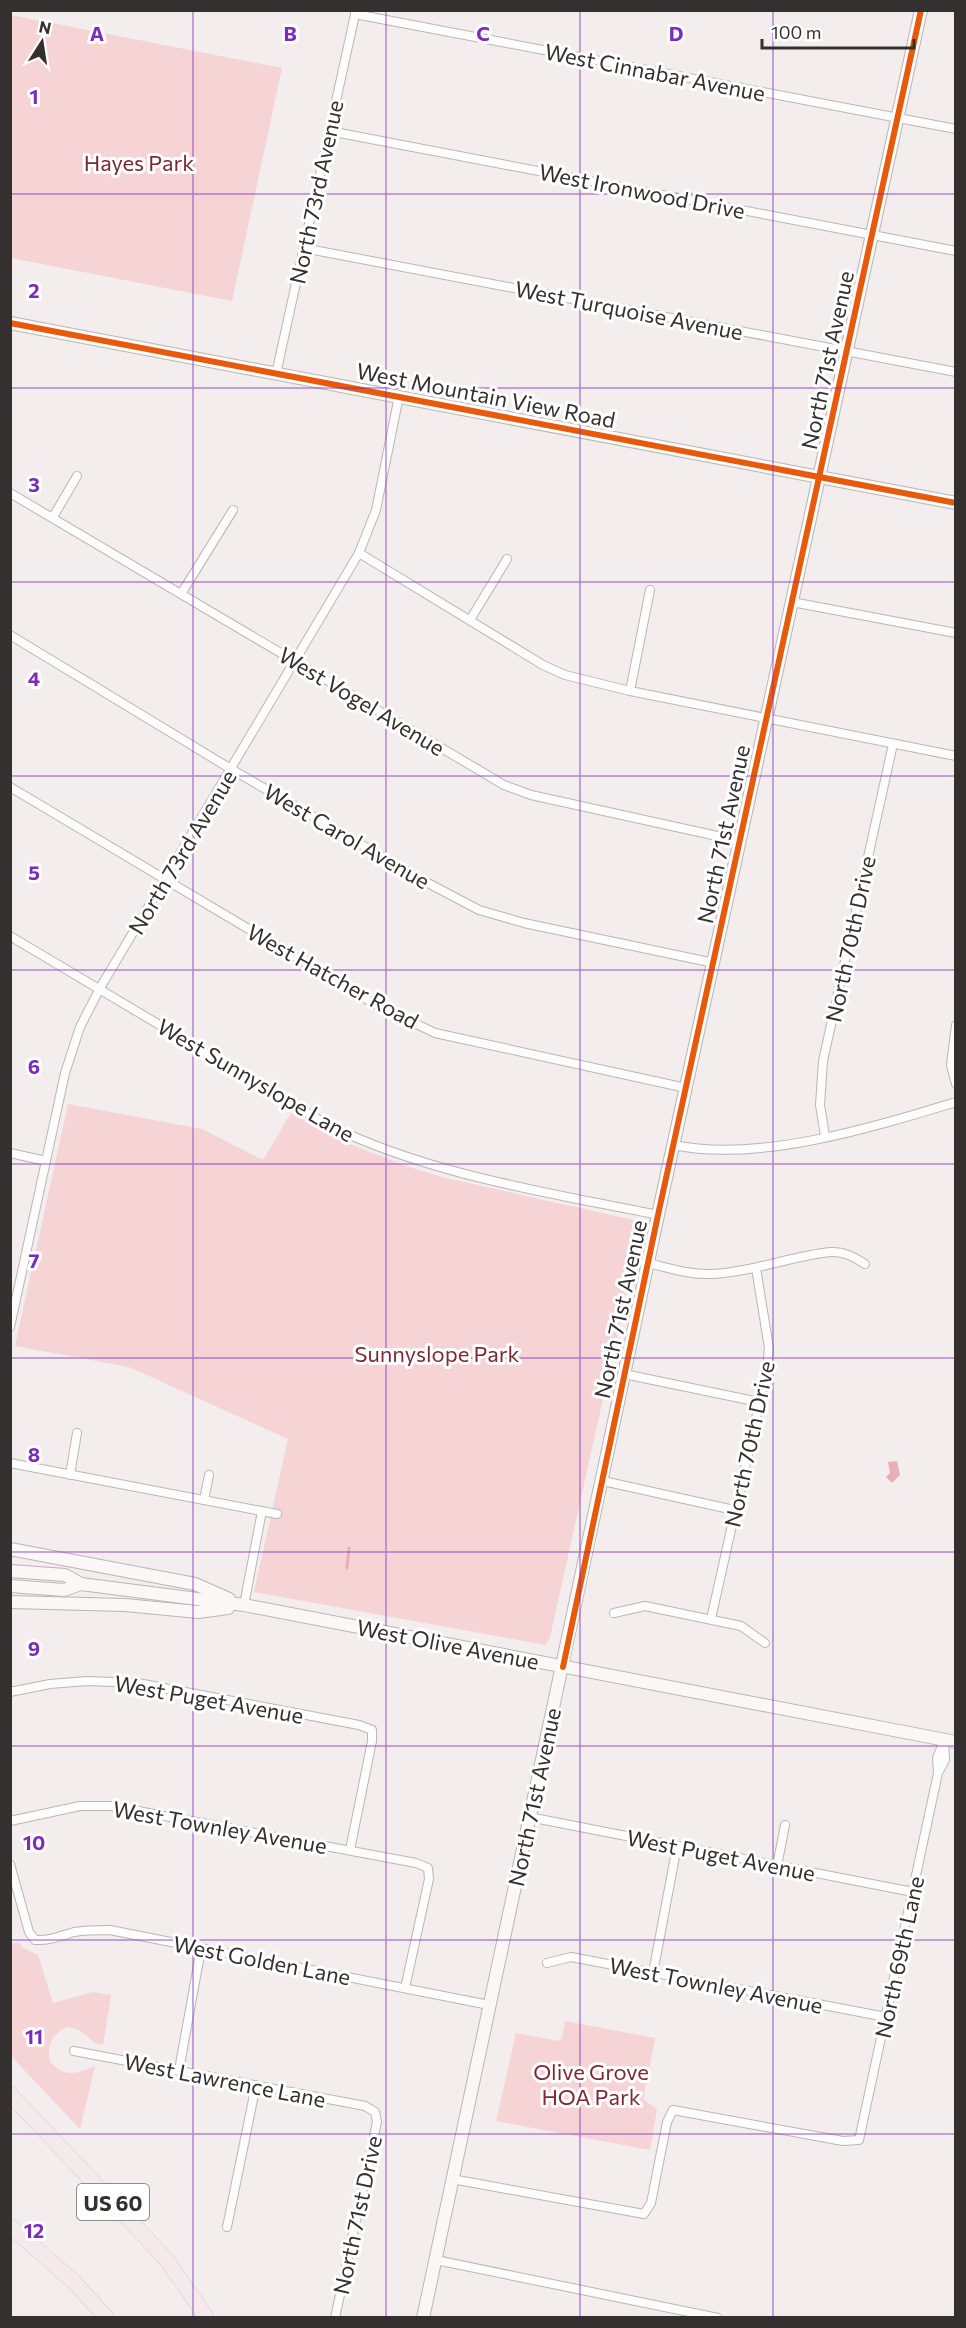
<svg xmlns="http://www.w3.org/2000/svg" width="966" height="2328" font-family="Commissioner,sans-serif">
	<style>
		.green { fill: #f6d3d5 }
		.water { fill: #e5b1b4 }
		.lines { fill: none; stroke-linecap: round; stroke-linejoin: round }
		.stream { stroke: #e5b1b4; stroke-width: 3 }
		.street-casing { stroke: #bab6b6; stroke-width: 10 }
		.secondary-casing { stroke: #bab6b6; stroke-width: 14 }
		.highway-casing { stroke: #cecbcb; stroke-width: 16 }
		.street { stroke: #fdfcfc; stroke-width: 8 }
		.secondary { stroke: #fbf7f7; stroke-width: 12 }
		.highway { stroke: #f4eaeb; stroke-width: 15 }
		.cycleway-casing { stroke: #fff; stroke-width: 10 }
		.cycleway { stroke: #e8590c; stroke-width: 6 }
		.grid { fill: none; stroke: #7b2cbf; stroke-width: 1.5; stroke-opacity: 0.55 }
		.labels { text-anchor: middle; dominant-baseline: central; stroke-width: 6; stroke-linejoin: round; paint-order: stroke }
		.shield { fill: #fff; stroke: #716e6e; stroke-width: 1.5 }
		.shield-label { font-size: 21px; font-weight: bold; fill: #343030 }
		.street-label { font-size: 22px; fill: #343030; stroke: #fff }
		.park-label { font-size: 22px; fill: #7c2835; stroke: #fff }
		.grid-label { font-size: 20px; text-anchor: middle; font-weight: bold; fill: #7b2cbf; stroke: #fff; stroke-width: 6; stroke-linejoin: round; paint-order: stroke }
	</style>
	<rect width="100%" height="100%" fill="#f3eded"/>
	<g class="green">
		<path d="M11,15L282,68L232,301L11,258Z"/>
		<path d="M68,1104L202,1129L263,1160L291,1113L342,1141L406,1166L446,1178L638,1221L641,1228L550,1637L546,1645L254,1592L288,1439L129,1367L15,1346Z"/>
		<path d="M18,1942L23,1948L38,1955L53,2003L93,1992L111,1995L103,2045C89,2044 88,2029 67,2027C51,2035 47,2045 50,2062C66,2078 76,2074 95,2066L80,2129L11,2056V1944Z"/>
		<path d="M565,2021L655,2038L643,2099L657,2109L650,2150L496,2121L516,2033L558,2041L562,2038Z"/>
	</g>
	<path class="water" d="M897,1461L900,1475L892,1483L886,1477L890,1473L888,1462Z"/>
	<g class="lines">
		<path class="stream" d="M347,1568L349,1548"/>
		<g class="street-casing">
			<g id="street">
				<path d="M355,14L956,129"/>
				<path d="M329,131L956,251"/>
				<path d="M303,248L956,372"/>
				<path d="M276,374L356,10"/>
				<path d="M10,493L504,785L531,795L740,841"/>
				<path d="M53,517L77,476"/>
				<path d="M359,553L543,665L565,675L630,691L956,756"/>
				<path d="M181,594L233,510"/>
				<path d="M792,602L956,633"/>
				<path d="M470,620L507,559"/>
				<path d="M10,635L231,769L426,882L479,910L524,923L714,963"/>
				<path d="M630,691L650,590"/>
				<path d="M10,787L373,1003L435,1033L686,1088"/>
				<path d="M10,936L326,1124C430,1175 546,1192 658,1215"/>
				<path d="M956,1025L951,1065L956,1084"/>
				<path d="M825,1136L820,1105L823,1061L893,744"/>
				<path d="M674,1145C758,1163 874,1127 956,1102"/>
				<path d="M10,1153L46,1161"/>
				<path d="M648,1263C669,1268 690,1275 712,1274C753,1272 791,1256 831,1252C844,1251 855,1257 865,1264"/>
				<path d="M10,1327L65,1073L80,1027L100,988L359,553L376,510L399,396"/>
				<path d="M624,1374L759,1402"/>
				<path d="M10,1463L277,1514"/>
				<path d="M70,1475L77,1433"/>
				<path d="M603,1481L734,1510"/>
				<path d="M204,1500L209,1475"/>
				<path d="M244,1605L262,1511"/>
				<path d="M614,1613L645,1606L741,1626L765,1643"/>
				<path d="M711,1619L767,1369L769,1348L756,1268"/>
				<path d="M10,1692L50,1684L87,1681L138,1683L359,1725L372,1730V1741L350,1850"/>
				<path d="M938,1771L937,1758L943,1743"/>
				<path d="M529,1817L913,1892"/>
				<path d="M10,1821L80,1806H111L416,1863L428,1868L429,1879L405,1988"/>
				<path d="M10,1864L29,1932L35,1940C50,1941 60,1936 74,1932C86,1930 98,1930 110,1930L489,2005"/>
				<path d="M777,1866L785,1825"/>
				<path d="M547,1963L571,1957L886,2017"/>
				<path d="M653,1973L677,1846"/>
				<path d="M74,2051L365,2106L375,2112L377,2122L335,2318"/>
				<path d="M179,2070L201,1949"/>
				<path d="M452,2179L644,2214L651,2203L667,2122L673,2110L843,2141L859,2140L938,1773L945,1760L944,1740"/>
				<path d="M227,2227L256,2085"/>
				<path d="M436,2260L718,2318"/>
			</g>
		</g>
		<g class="secondary-casing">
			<g id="secondary">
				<path d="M10,323L956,503"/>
				<path d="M10,1549L195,1584L229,1599"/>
				<path d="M10,1571L65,1575L81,1584L244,1605L956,1742"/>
				<path d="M10,1586L64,1590L81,1584"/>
				<path d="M10,1602L125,1605L198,1612L228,1608"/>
				<path d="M423,2318L658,1215L921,10"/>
			</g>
		</g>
		<g class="highway-casing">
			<g id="highway">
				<path d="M10,2094L166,2259L207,2318"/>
				<path d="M10,2226L74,2282L107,2318"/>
			</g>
		</g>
		<use href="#street" class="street"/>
		<use href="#secondary" class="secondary"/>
		<use href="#highway" class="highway"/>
		<g class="cycleway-casing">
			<g id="cycleway">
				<path d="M10,323L956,503"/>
				<path d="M563,1667L658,1215L921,10"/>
			</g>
		</g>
		<use href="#cycleway" class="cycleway"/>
	</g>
	<path class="grid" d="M193,10V2318M386,10V2318M580,10V2318M773,10V2318M10,194H956M10,388H956M10,582H956M10,776H956M10,970H956M10,1164H956M10,1358H956M10,1552H956M10,1746H956M10,1940H956M10,2134H956"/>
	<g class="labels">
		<rect class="shield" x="77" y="2184" width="72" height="36" rx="4.5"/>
		<g class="shield-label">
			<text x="113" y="2202">US 60</text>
		</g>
		<g class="street-label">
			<text transform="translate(655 72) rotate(11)">West Cinnabar Avenue</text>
			<text transform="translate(642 191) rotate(11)">West Ironwood Drive</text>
			<text transform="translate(316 192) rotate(-78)">North 73rd Avenue</text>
			<text transform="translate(629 310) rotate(11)">West Turquoise Avenue</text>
			<text transform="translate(827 360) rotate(-78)">North 71st Avenue</text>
			<text transform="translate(486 395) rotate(11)">West Mountain View Road</text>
			<text transform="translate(362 701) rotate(31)">West Vogel Avenue</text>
			<text transform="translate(723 834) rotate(-78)">North 71st Avenue</text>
			<text transform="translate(347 836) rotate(30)">West Carol Avenue</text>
			<text transform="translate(182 852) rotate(-59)">North 73rd Avenue</text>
			<text transform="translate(850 939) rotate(-78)">North 70th Drive</text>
			<text transform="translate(333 976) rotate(29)">West Hatcher Road</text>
			<text transform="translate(256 1080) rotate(30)">West Sunnyslope Lane</text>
			<text transform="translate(620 1309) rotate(-78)">North 71st Avenue</text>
			<text transform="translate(749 1444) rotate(-78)">North 70th Drive</text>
			<text transform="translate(448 1644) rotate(11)">West Olive Avenue</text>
			<text transform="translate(209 1699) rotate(10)">West Puget Avenue</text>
			<text transform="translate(534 1797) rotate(-78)">North 71st Avenue</text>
			<text transform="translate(220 1827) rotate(10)">West Townley Avenue</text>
			<text transform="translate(721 1855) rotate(11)">West Puget Avenue</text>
			<text transform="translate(899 1957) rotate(-78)">North 69th Lane</text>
			<text transform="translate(262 1960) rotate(11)">West Golden Lane</text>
			<text transform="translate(716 1985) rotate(11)">West Townley Avenue</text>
			<text transform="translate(225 2080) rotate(11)">West Lawrence Lane</text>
			<text transform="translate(357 2215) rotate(-78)">North 71st Drive</text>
		</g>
		<g class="park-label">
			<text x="139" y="162">Hayes Park</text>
			<text x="437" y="1353">Sunnyslope Park</text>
			<text x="591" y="2071">Olive Grove<tspan x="591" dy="25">HOA Park</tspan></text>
		</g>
	</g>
	<g class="grid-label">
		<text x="97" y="41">A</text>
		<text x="290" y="41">B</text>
		<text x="483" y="41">C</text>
		<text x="676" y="41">D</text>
		<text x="34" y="104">1</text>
		<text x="34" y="298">2</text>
		<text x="34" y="492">3</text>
		<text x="34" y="686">4</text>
		<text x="34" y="880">5</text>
		<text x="34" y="1074">6</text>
		<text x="34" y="1268">7</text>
		<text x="34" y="1462">8</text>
		<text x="34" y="1656">9</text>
		<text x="34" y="1850">10</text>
		<text x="34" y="2044">11</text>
		<text x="34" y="2238">12</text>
	</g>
	<rect width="966" height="2328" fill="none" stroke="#343030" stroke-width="24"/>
	<g transform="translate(42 42) rotate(12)" stroke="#ffffff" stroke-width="4.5" paint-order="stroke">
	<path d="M0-4.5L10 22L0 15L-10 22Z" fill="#343030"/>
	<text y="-9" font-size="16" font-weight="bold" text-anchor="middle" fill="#343030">N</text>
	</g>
	<path d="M762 39v9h152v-9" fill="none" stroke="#343030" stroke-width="3"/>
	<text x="771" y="39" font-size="18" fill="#343030" stroke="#ffffff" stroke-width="4.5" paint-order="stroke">100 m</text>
</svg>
